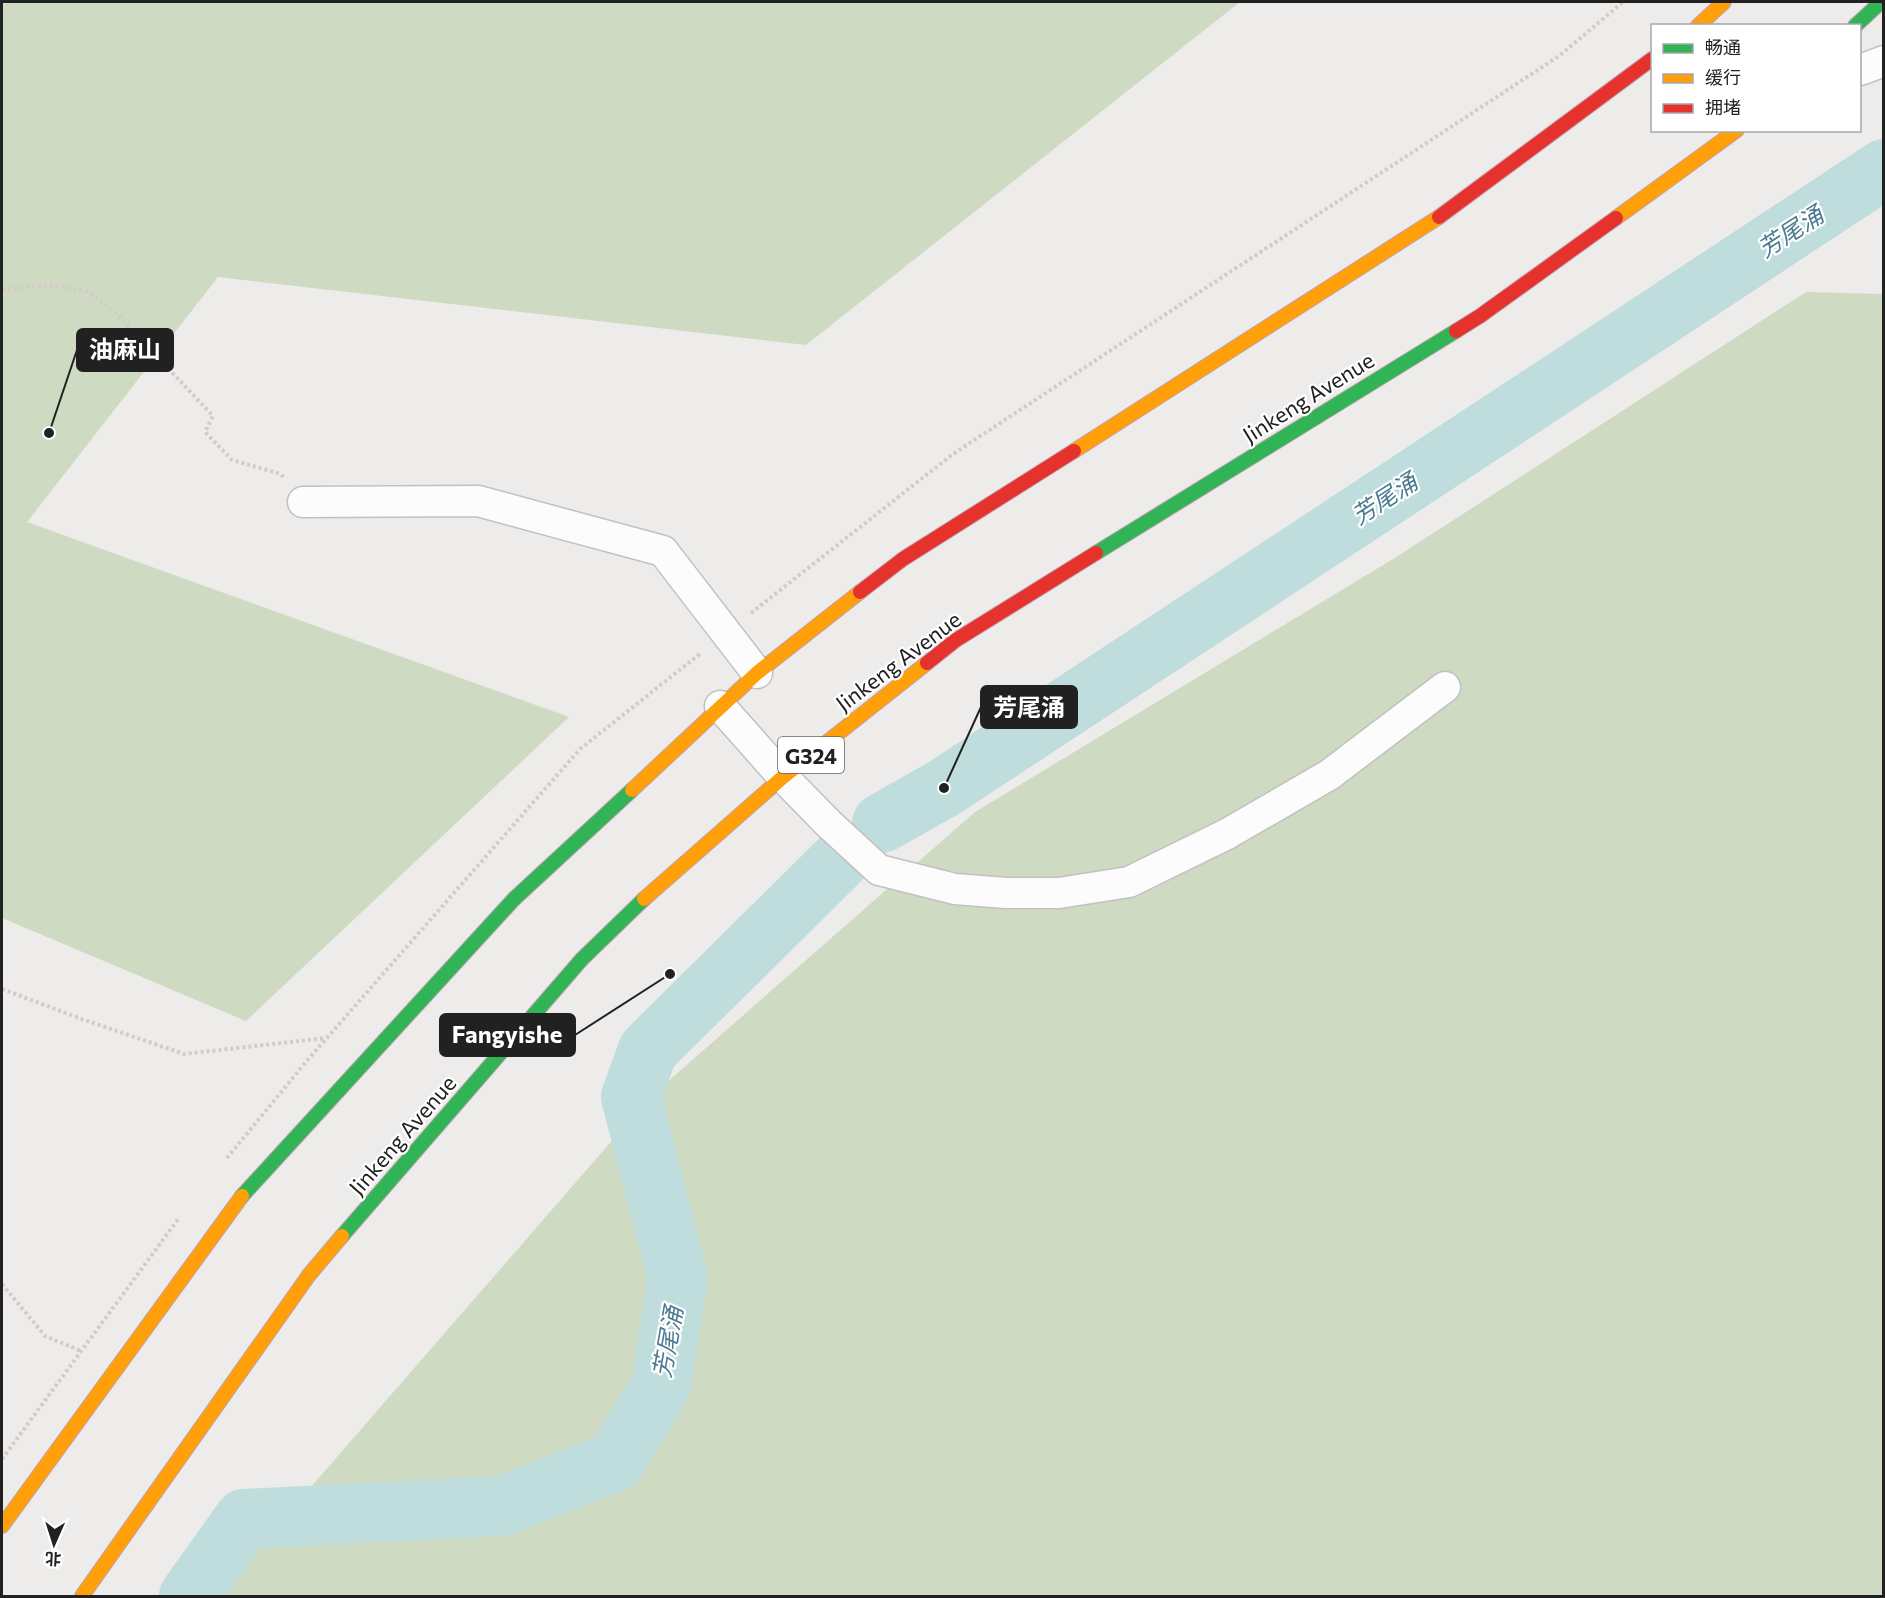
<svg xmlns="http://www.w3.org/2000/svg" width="1885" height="1598" font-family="Commissioner,'Noto Sans SC',sans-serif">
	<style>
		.forest { fill: #cedac2 }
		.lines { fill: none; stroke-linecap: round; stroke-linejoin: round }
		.river { stroke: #c0ddde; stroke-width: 60 }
		.street-casing { stroke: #c2c1c0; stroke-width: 33 }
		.fast-casing { stroke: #c0a3b1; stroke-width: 16 }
		.slow-casing { stroke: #c0a3b1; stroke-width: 16 }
		.jam-casing { stroke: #c0a3b1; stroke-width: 16 }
		.path { stroke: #d6cac9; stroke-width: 4; stroke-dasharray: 3 3; stroke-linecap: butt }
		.street { stroke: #fcfcfc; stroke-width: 30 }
		.fast { stroke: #30b455; stroke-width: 14 }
		.slow { stroke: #ff9f0a; stroke-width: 14 }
		.jam { stroke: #e5322d; stroke-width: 14 }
		.labels { text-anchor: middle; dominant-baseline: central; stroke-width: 4.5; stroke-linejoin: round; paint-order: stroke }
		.shield { fill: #fff; stroke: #646464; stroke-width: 1.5 }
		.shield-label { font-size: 21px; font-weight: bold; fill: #212121 }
		.street-label { font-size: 22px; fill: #212121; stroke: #fff }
		.water-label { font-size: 24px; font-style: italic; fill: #4b7a91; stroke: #fff }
		.leader { fill: none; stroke: #212121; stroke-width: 2 }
		.callout-dot { fill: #212121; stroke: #fff; stroke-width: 2 }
		.callout { fill: #212121; stroke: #212121; stroke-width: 2 }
		.callout-label { font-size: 24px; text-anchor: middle; font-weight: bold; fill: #fff }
	</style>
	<rect width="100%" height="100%" fill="#eeecea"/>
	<g class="forest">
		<path d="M2,2H1240L806,345L218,277L27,522L569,717L246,1021L2,918Z"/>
		<path d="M1806,292L1883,294V1596H223L257,1549L649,1098L975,812L1398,556Z"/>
	</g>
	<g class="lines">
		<g class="river">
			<path d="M882,823L944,788L1884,169"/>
			<path d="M189,1596L244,1519L502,1506L616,1461L661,1385L678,1278L631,1097L648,1050L840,860"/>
		</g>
		<g class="street-casing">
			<g id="street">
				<path d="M1860,70L1884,61"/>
				<path d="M303,502L478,501L663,551L757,673"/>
				<path d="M720,706L783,777L829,824L879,870L955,889L1006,893H1059L1129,882L1227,834L1329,775L1445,687"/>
			</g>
		</g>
		<g class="fast-casing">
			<g id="fast">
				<path d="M1855,26L1881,2"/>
				<path d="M1096,553L1456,331"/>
				<path d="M242,1196L514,899L632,790"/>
				<path d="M342,1236L582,959L644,899"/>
			</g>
		</g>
		<g class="slow-casing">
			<g id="slow">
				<path d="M1698,26L1724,2"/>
				<path d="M1616,218L1737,130"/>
				<path d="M1074,451L1439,217"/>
				<path d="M632,790L757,673L860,592"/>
				<path d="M644,899L783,777L927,663"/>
				<path d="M2,1526L242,1196"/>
				<path d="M82,1596L309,1275L342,1236"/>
			</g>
		</g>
		<g class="jam-casing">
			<g id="jam">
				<path d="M1439,217L1652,59"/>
				<path d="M1456,331L1480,316L1616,218"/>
				<path d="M860,592L903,559L1074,451"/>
				<path d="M927,663L956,640L1096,553"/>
			</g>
		</g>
		<g class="path">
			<path d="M2,290L52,285L86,291L116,313L213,416L205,432L232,460L281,474L284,478"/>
			<path d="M751,613L953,454L1559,56L1623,2"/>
			<path d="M2,989L79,1018L184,1054L326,1038"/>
			<path d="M227,1158L305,1063L580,749L701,653"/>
			<path d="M2,1284L45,1336L81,1351"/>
			<path d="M2,1459L179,1218"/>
		</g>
		<use href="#street" class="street"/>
		<use href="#fast" class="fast"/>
		<use href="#slow" class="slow"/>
		<use href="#jam" class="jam"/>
	</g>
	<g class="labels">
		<rect class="shield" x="778" y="737" width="66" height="36" rx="4.5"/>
		<g class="shield-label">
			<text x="811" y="755">G324</text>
		</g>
		<g class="street-label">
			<text transform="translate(1308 397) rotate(-32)">Jinkeng Avenue</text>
			<text transform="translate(898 661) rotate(-37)">Jinkeng Avenue</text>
			<text transform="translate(402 1135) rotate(-49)">Jinkeng Avenue</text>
		</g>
		<g class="water-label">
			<text transform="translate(1790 231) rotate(-33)">芳尾涌</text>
			<text transform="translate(1384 498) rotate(-33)">芳尾涌</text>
			<text transform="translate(667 1342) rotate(-80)">芳尾涌</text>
		</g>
	</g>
	<path class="leader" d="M49 433L77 350M944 788L981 707M670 974L575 1035"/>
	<g class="callout-dot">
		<circle cx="49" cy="433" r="6"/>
		<circle cx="944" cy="788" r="6"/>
		<circle cx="670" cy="974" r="6"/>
	</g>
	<g class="callout">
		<rect x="77" y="329" width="96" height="42" rx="6"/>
		<rect x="981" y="686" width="96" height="42" rx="6"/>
		<rect x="440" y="1014" width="135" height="42" rx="6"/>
	</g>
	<g class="callout-label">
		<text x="125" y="358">油麻山</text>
		<text x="1029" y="716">芳尾涌</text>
		<text x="507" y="1043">Fangyishe</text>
	</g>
	<rect width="1885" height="1598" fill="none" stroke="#212121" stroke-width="6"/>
	<rect x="1651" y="24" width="210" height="108" fill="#ffffff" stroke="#a6a6a6" stroke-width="1.5"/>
	<rect x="1663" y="44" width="30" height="9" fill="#30b455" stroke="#a6a6a6" stroke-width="1.5"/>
	<text x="1705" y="54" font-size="18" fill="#212121">畅通</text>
	<rect x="1663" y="74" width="30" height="9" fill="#ff9f0a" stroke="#a6a6a6" stroke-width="1.5"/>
	<text x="1705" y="84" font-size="18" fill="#212121">缓行</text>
	<rect x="1663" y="104" width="30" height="9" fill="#e5322d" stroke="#a6a6a6" stroke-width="1.5"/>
	<text x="1705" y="114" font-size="18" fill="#212121">拥堵</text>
	<g transform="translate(54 1544) rotate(183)" stroke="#ffffff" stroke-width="4.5" paint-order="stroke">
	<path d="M0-4.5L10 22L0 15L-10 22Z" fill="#212121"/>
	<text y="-9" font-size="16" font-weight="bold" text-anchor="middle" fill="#212121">北</text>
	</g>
</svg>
